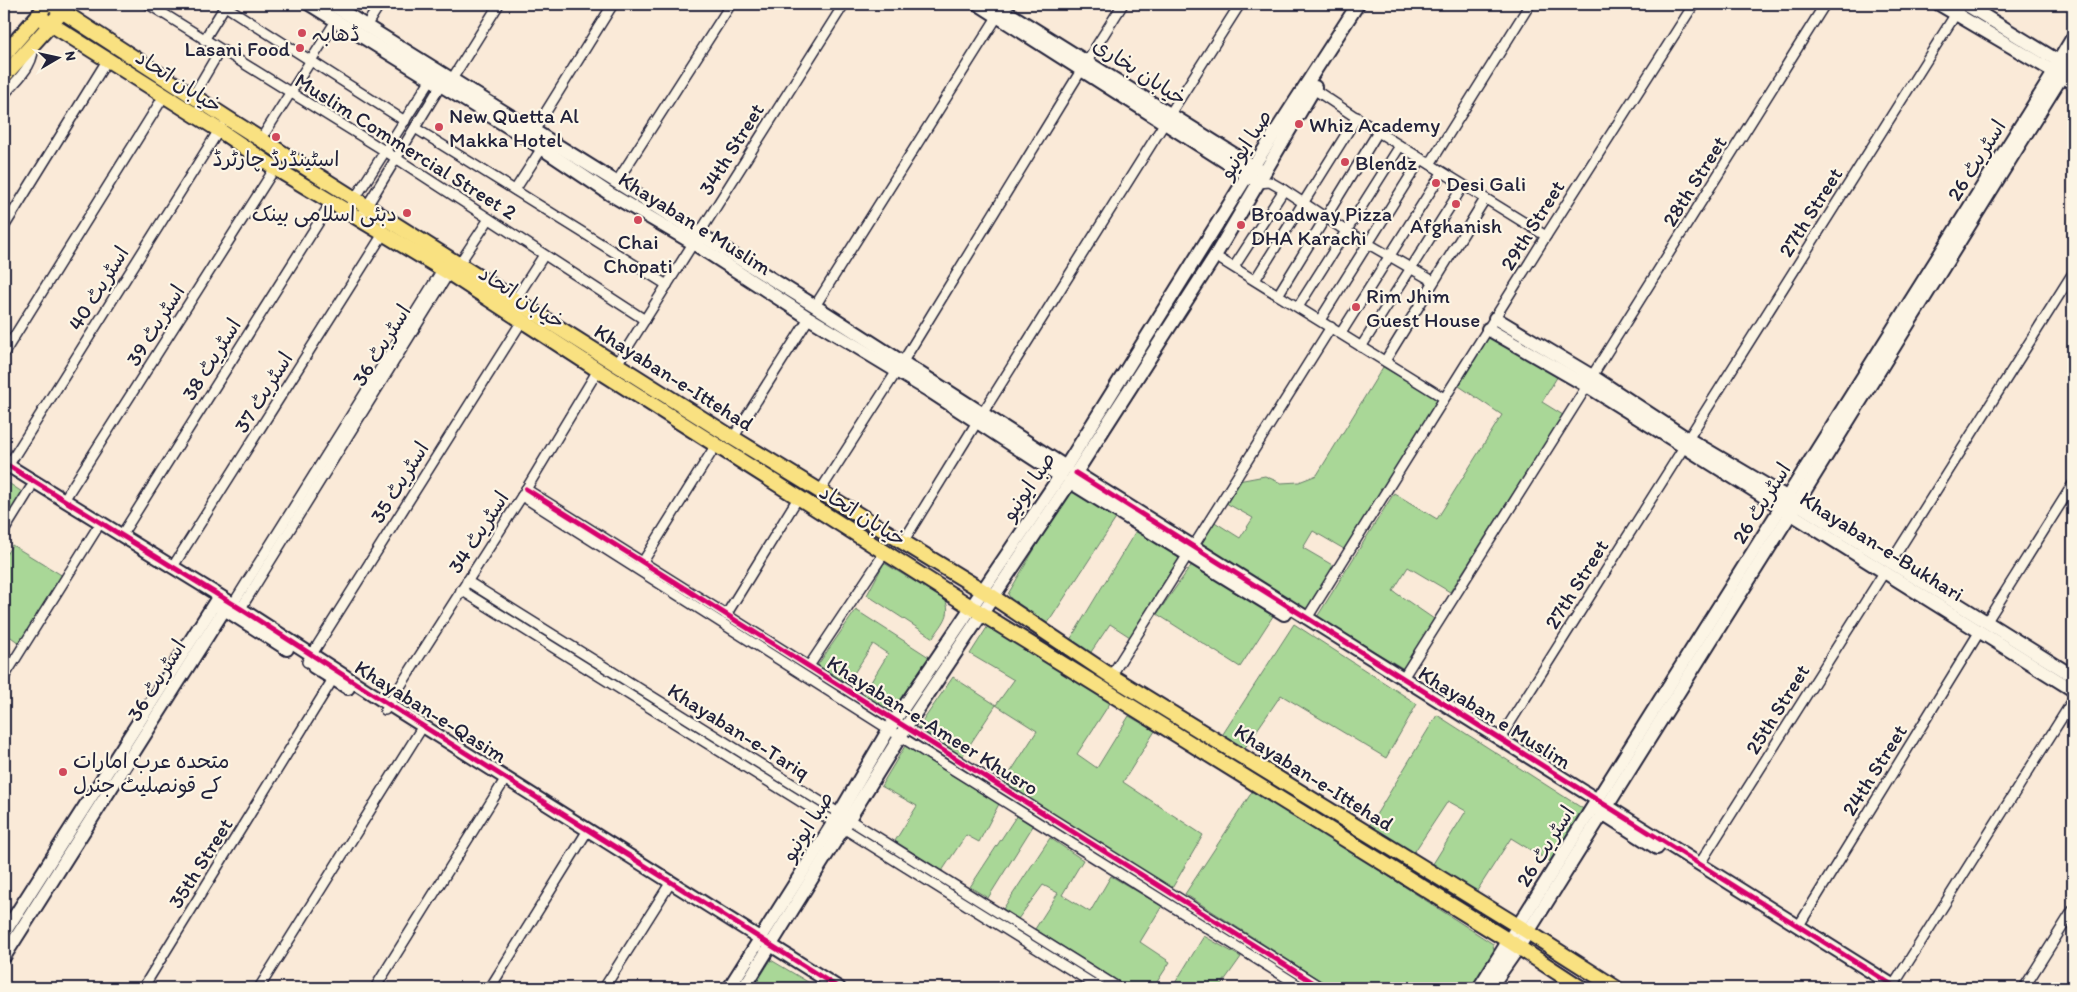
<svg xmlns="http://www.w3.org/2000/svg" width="2077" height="992" font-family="Itim,'Playpen Sans Arabic',sans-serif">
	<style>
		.green { fill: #a9d797; stroke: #667c69 }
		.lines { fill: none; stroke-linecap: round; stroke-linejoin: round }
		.street-casing { stroke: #22223b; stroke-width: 12 }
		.secondary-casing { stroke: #22223b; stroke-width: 16 }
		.primary-casing { stroke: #22223b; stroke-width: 18 }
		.street { stroke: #fcf5e5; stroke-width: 9 }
		.secondary { stroke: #fcf5e5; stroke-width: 12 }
		.primary { stroke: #f9e181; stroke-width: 14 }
		.cycleway-casing { stroke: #fcf5e5; stroke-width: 8 }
		.cycleway { stroke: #d6006c; stroke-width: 5 }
		.poi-dot { fill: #d1495b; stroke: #fcf5e5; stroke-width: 2 }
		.labels { text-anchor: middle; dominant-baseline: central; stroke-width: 4.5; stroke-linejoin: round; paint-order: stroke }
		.poi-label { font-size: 21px; fill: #22223b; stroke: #fcf5e5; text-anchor: start }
		.street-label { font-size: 21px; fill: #22223b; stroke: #fcf5e5 }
	</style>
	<rect width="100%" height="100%" fill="#faead8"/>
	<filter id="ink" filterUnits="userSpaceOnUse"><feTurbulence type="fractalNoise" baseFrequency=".02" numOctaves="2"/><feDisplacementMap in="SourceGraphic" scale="10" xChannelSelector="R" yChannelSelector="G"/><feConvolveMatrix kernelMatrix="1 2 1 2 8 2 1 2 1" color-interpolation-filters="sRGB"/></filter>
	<g filter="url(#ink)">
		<g class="green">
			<path d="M1489,333L1559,374L1542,402L1563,415L1450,592L1408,567L1393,591L1434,619L1404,669L1317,617L1394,493L1437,519L1502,415L1459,386Z"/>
			<path d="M1383,367L1439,399L1344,549L1313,531L1303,548L1334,566L1305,611L1199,544L1213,521L1240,538L1253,518L1226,503L1238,481L1265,476L1281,483L1299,482L1317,475Z"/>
			<path d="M4,480L22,492L4,522Z"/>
			<path d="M1077,491L1117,517L1046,626L1014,604L1008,594L1066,496Z"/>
			<path d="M1137,529L1181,555L1130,637L1110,624L1089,655L1070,640Z"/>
			<path d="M12,545L63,576L19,643L4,632V558Z"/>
			<path d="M884,563L945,600C953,615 941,625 933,638L867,595Z"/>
			<path d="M1193,563L1275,613L1240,667L1157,614Z"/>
			<path d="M856,610L932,659L894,715L863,695L888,654L873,644L847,684L817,666Z"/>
			<path d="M1294,624L1417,704L1386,758L1281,695L1244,749L1221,737Z"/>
			<path d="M988,626H993L1110,703L1077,754L1097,768L1129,716L1155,731L1123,782L1203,835L1171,890L1003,784L1037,731L996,705L961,758L918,728L953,677L996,705L1014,680L970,654Z"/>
			<path d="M1437,715L1585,810L1550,862L1511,838L1475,894L1431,867L1466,811L1448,801L1413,854L1368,828Z"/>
			<path d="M905,746L999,804L979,842L966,835L942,871L895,841L917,806L881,786Z"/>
			<path d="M1254,789L1493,944L1494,953L1472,988H1332L1185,894Z"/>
			<path d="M1017,815L1033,826L988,898L970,887Z"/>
			<path d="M1050,838L1083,860L1062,895L1090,912L1111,876L1162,906L1140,942L1170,962L1153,988H1129L1035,929L1058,893L1043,885L1018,919L1003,909Z"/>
			<path d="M1204,936L1241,957L1219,988H1172Z"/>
			<path d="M771,960L818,988H753Z"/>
		</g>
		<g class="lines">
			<g class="street-casing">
				<g id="street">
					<path d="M148,4L385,151L645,320"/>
					<path d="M222,4L405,121"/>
					<path d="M366,26L380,4"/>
					<path d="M204,40L225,6"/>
					<path d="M1087,61L1123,4"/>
					<path d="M452,79L499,4"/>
					<path d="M1309,86L1378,132L1546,236"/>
					<path d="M4,95C17,79 36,65 33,43"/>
					<path d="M193,96L220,50"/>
					<path d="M1170,114L1240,4"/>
					<path d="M415,128L667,285"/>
					<path d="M534,131L613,4"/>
					<path d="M261,139L336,21"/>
					<path d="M1430,164L1530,4"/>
					<path d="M616,183L731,4"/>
					<path d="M1258,183L1270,182L1284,190L1346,231L1433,281"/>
					<path d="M515,190L542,148"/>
					<path d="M347,211L431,79"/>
					<path d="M359,219L441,85"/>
					<path d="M4,227L108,59"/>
					<path d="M1215,256L1444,398"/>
					<path d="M459,264L489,219"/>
					<path d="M1234,267L1284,190"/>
					<path d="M1255,280L1357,117"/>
					<path d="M1278,295L1378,132"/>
					<path d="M515,300L544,255"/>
					<path d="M815,306L997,17"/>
					<path d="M1298,307L1400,146"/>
					<path d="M1320,320L1421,159"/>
					<path d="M1341,333L1442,173"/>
					<path d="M1361,347L1463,186"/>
					<path d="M4,353L164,96"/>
					<path d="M1385,361L1485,199"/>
					<path d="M902,363L1082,69"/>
					<path d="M617,364L844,4"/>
					<path d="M1592,376L1825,4"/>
					<path d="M982,414L1164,124"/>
					<path d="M733,438L809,318"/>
					<path d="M1688,439L1962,4"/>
					<path d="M8,466L221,127"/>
					<path d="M526,489L1322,988"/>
					<path d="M820,491L897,371"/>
					<path d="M522,496L901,737L1303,988"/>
					<path d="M64,500L275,168"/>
					<path d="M4,531L30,489"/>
					<path d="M121,536L332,201"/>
					<path d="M903,542L977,422"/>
					<path d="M1193,547L1331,327"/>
					<path d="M1891,562L2073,273"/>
					<path d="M172,568L383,234"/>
					<path d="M639,568L716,445"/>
					<path d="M467,581L1119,988"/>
					<path d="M461,590L1100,988"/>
					<path d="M230,609L442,270"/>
					<path d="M238,613L449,273"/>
					<path d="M726,615L798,498"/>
					<path d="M1307,618L1546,236L1694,4"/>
					<path d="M1987,621L2073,484"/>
					<path d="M307,662L522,321"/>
					<path d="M809,666L885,552"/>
					<path d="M1111,676L1187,556"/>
					<path d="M4,677L96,530"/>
					<path d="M1403,678L1587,386"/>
					<path d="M385,710L522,496L598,370"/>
					<path d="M1499,740L1684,447"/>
					<path d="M1699,865L1885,571"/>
					<path d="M1798,927L1980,631"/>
					<path d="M1893,986L2073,700"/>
					<path d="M143,988L333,679"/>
					<path d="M259,988L423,726"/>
					<path d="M375,988L506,778"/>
					<path d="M490,988L588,830"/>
					<path d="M604,988L671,882"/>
					<path d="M2024,988L2073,910"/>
				</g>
			</g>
			<g class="secondary-casing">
				<g id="secondary">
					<path d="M309,4L528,139L610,194L693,243L809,318L928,390L1060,476"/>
					<path d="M331,4L815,306L1066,467"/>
					<path d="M978,4L1254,180"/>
					<path d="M994,4L1261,171"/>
					<path d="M1939,4L2073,83"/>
					<path d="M1965,4L2065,65"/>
					<path d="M1495,318L1592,376L1688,439L1788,498L2073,676"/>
					<path d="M1488,329L1587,386L2073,690"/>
					<path d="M4,463L241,609L388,704L839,988"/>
					<path d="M1076,473L1897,988"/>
					<path d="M1070,482L1284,614"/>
					<path d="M218,605L287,649"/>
					<path d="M314,667L348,688"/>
					<path d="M1596,809L1657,848"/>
					<path d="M4,933L219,596"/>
					<path d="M4,957L229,602"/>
					<path d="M729,988L839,814L889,729L1060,476L1247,176L1358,4"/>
					<path d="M744,988L906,727L1070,482L1215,256L1315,87"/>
					<path d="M1479,988L2055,71L2058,62L2073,37"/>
					<path d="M1490,988L1518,948L1791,513L2073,58"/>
				</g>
			</g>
			<g class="primary-casing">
				<g id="primary">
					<path d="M51,4L227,118L733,438L993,597L1111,676L1528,932L1616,988"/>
					<path d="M38,16L219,130L275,168L449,273L598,370L971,607L1509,941L1581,988"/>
					<path d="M4,55L42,11"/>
					<path d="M4,76L69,4"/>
				</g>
			</g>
			<use href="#street" class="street"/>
			<use href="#secondary" class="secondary"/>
			<use href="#primary" class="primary"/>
			<g class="cycleway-casing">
				<g id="cycleway">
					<path d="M4,463L241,609L388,704L839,988"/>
					<path d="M1076,473L1897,988"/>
					<path d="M526,489L1322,988"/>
				</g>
			</g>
			<use href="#cycleway" class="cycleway"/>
		</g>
	</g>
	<g class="poi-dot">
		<circle cx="302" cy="33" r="5"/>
		<circle cx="300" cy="48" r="5"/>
		<circle cx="1299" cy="124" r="5"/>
		<circle cx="439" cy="127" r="5"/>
		<circle cx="276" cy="137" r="5"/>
		<circle cx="1345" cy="162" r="5"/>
		<circle cx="1436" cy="183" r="5"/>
		<circle cx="1456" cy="204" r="5"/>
		<circle cx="407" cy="213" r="5"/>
		<circle cx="638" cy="220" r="5"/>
		<circle cx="1241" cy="225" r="5"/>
		<circle cx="1356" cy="307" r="5"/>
		<circle cx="63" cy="772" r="5"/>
	</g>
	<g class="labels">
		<g class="poi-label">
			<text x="312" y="33">ڈھابہ</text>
			<text x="290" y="48" text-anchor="end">Lasani Food</text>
			<text x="449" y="115">New Quetta Al<tspan x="449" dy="24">Makka Hotel</tspan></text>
			<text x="1309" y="124">Whiz Academy</text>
			<text x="276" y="158" text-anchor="middle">اسٹینڈرڈ چارٹرڈ</text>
			<text x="1355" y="162">Blendz</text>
			<text x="1446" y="183">Desi Gali</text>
			<text x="397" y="213" text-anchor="end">دبئی اسلامی بینک</text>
			<text x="1251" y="213">Broadway Pizza<tspan x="1251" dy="24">DHA Karachi</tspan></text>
			<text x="1456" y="225" text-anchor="middle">Afghanish</text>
			<text x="638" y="241" text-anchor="middle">Chai<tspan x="638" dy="24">Chopati</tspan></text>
			<text x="1366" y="295">Rim Jhim<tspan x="1366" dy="24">Guest House</tspan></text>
			<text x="73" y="760">متحدہ عرب امارات<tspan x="73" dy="24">کے قونصلیٹ جنرل</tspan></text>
		</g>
		<g class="street-label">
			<text transform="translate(1140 71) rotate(33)">خیابان بخاری</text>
			<text transform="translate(179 81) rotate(33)">خیابان اتحاد</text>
			<text transform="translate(1245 144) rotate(-57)">صبا ایونیو</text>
			<text transform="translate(406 146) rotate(32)">Muslim Commercial Street 2</text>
			<text transform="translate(731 149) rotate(-58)">34th Street</text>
			<text transform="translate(1976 160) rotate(-58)">اسٹریٹ 26</text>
			<text transform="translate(1694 181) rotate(-58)">28th Street</text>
			<text transform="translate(1810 212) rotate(-58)">27th Street</text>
			<text transform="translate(695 223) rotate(32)">Khayaban e Muslim</text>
			<text transform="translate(1532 225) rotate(-58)">29th Street</text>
			<text transform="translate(98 288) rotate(-58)">اسٹریٹ 40</text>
			<text transform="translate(522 297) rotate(33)">خیابان اتحاد</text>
			<text transform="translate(155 325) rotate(-58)">اسٹریٹ 39</text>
			<text transform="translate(381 345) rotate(-58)">اسٹریٹ 36</text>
			<text transform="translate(211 359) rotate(-58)">اسٹریٹ 38</text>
			<text transform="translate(674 377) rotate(32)">Khayaban-e-Ittehad</text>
			<text transform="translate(263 392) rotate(-58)">اسٹریٹ 37</text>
			<text transform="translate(399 482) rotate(-58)">اسٹریٹ 35</text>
			<text transform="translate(1028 486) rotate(-56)">صبا ایونیو</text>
			<text transform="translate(1761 503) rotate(-58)">اسٹریٹ 26</text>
			<text transform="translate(863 515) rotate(32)">خیابان اتحاد</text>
			<text transform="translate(478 532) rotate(-57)">اسٹریٹ 34</text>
			<text transform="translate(1882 546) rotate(32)">Khayaban-e-Bukhari</text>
			<text transform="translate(1576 584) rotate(-58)">27th Street</text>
			<text transform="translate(156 680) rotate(-58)">اسٹریٹ 36</text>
			<text transform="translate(1777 709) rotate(-58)">25th Street</text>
			<text transform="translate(431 711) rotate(32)">Khayaban-e-Qasim</text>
			<text transform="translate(1495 717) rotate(32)">Khayaban e Muslim</text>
			<text transform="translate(933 725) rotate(32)">Khayaban-e-Ameer Khusro</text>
			<text transform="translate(739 731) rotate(32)">Khayaban-e-Tariq</text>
			<text transform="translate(1874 770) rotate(-58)">24th Street</text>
			<text transform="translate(1314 777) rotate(32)">Khayaban-e-Ittehad</text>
			<text transform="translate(807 826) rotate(-58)">صبا ایونیو</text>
			<text transform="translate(1545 846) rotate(-58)">اسٹریٹ 26</text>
			<text transform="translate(200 863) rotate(-58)">35th Street</text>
		</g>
	</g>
	<rect width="2077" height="992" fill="none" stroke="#fcf5e5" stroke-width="20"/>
	<rect x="10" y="10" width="2057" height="972" fill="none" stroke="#22223b" stroke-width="2" filter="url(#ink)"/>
	<g transform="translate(58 58) rotate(81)" stroke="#fcf5e5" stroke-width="4" paint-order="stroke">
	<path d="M0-4L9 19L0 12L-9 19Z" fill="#22223b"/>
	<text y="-8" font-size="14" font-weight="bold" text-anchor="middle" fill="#22223b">N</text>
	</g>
</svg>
